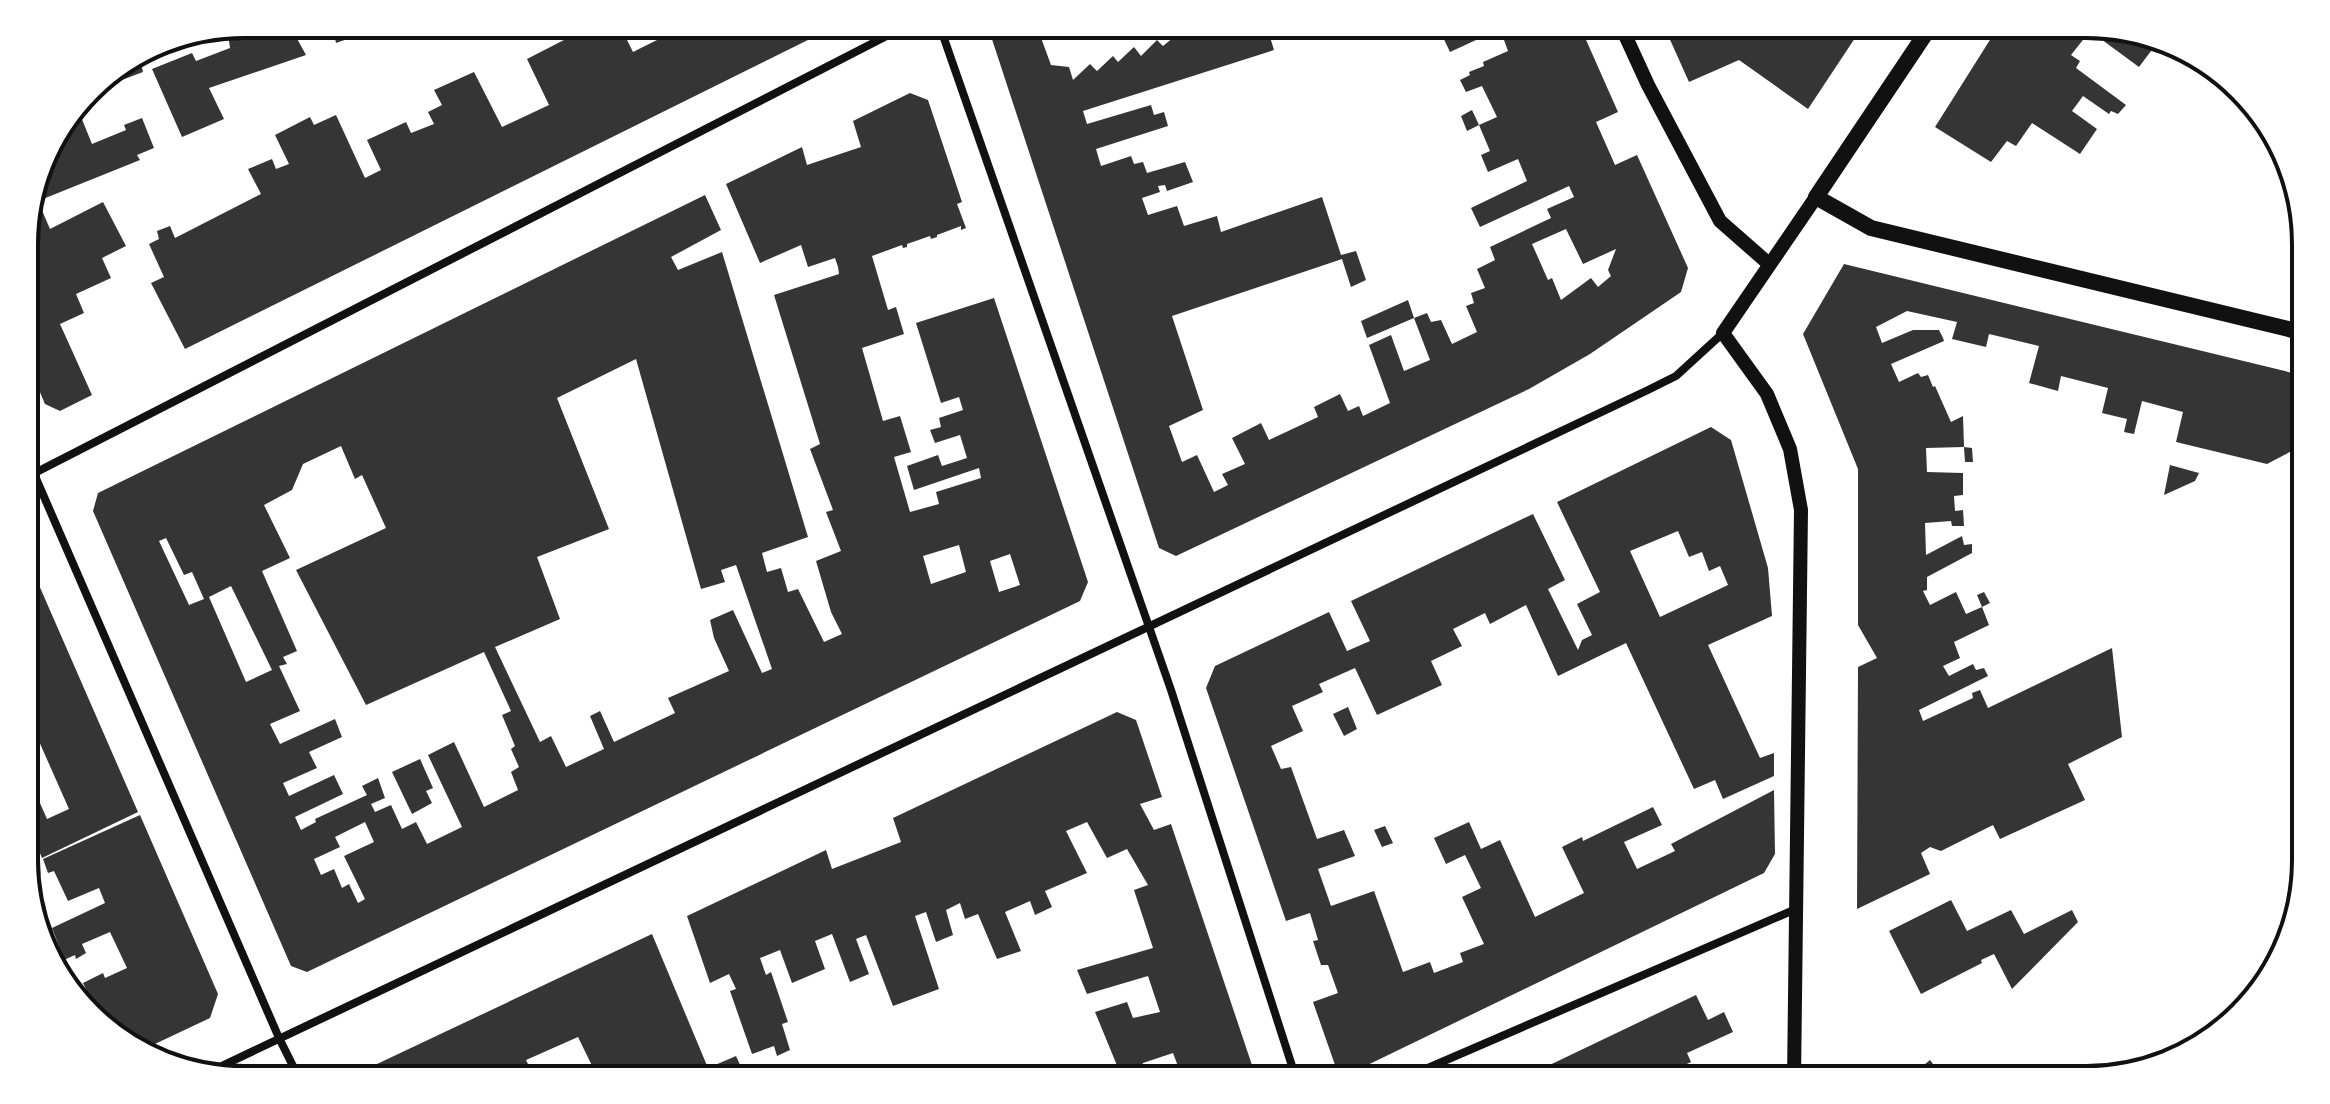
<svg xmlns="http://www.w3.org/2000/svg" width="2330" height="1104" font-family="Jost,sans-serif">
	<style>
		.building { fill: #353535; fill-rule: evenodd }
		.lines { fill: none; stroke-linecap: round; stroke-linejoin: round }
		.minor { stroke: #111; stroke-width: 8 }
		.tertiary { stroke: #111; stroke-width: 14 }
		.secondary { stroke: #111; stroke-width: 16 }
		.rim { fill: none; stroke: #111; stroke-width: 4 }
	</style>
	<rect width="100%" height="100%" fill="#fff"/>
	<g class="building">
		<path d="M244,24H317L294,33L306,55L209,88L224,119L182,137L152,69L192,53L196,61L230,48L227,27Z"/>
		<path d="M332,24H390L336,43Z"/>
		<path d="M595,24H619L633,52L663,37L657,24H815L820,34L185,349L151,283L164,277L149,244L159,239L157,231L170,226L175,238L261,194L248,169L272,159L276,169L289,164L275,135L310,117L314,125L336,115L365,178L381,170L367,140L406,122L411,133L434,124L428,112L442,105L434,90L474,72L502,127L549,105L527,59Z"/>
		<path d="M987,24H1050L1048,30L1040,35L1051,65L1069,67L1073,80L1090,64L1097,71L1113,56L1118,62L1134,47L1141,56L1157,40L1163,46L1179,33L1184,39L1200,25L1207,32L1218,24H1266L1274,50L1083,111L1087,124L1151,105L1154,115L1164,112L1168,126L1096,149L1101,166L1131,156L1134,164L1143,162L1147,173L1185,162L1193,182L1167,191L1165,185L1158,186L1160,192L1142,198L1148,215L1177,206L1184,226L1217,216L1221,232L1322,197L1341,255L1356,251L1366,280L1351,287L1342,259L1172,316L1203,410L1169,426L1182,462L1197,455L1214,492L1228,485L1222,474L1245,464L1232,438L1261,423L1269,440L1318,417L1314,407L1340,394L1348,411L1359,406L1363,416L1390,403L1369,345L1391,335L1404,371L1430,360L1414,318L1427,313L1431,322L1441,320L1452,344L1477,332L1466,306L1474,303L1471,293L1485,288L1477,269L1495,260L1490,247L1551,218L1547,209L1574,197L1569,186L1480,227L1471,208L1527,181L1518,159L1488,172L1481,155L1490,151L1479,125L1497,117L1482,86L1466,92L1460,80L1470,75L1469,72L1484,66L1483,62L1508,51L1500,29L1450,52L1441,33L1460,24H1579L1618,112L1596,122L1615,165L1637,155L1688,268L1681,292L1590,354L1529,389L1176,556L1159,548ZM1566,229L1583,264L1616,249L1608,270L1611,276L1598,287L1591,278L1561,300L1552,278L1548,280L1532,244Z"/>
		<path d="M1663,24H1743L1747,32L1765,24H1830L1855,38L1808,109L1739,60L1689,82Z"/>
		<path d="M2000,24H2086L2139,36L2154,47L2139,67L2090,31L2071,55L2080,61L2076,68L2126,105L2118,114L2111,111L2109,114L2083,96L2072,111L2097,129L2080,154L2032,123L2016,146L2007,141L1991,162L1935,127Z"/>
		<path d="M139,53L143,72L106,86L102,76Z"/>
		<path d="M910,93L928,100L962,202L957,204L966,228L961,230V226L937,235V237L931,239L930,236L907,244V247L903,248L902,245L872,256L888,310L896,307L904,334L862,348L883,421L900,416L911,452L894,457L910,512L939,504L936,492L981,478L979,468L914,490L907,466L938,455L942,466L967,458L960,435L935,443L930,430L941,427L939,418L963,410L959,397L941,403L916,323L994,298L1088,582L1080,601L307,972L291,966L93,511L98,493L705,195L721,230L671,257L678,270L722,252L808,537L762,553L767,572L781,568L788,592L798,589L824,642L842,634L831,612L816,561L841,551L826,512L833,510L810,449L820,444L774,295L839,274L838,267L835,258L808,267L801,245L760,263L726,184L802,147L807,165L861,147L853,121ZM636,359L701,589L725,582L721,570L736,565L772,669L762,673L733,610L710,620L714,638L729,671L668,698L675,713L614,742L600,711L590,716L604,749L566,767L551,736L540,742L495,647L560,619L537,557L609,529L557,398ZM341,446L355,479L362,475L386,528L296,570L366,705L484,652L511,711L502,715L515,746L511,749L519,767L511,772L518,790L484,807L454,742L428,755L462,827L427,844L416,822L402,829L391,805L375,812L371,804L385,798L378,778L362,786L367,795L315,819L316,822L301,830L295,817L343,794L334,775L289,796L283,783L317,768L309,752L342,737L335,719L280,744L270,724L300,711L279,666L287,664L283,657L297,651L262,571L290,558L264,505L292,490L303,464ZM166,538L184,575L192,572L204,599L189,605L159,541ZM959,545L966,572L931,584L923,556ZM1010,554L1020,585L999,592L990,561ZM231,586L272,670L246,682L209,597ZM365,822L374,842L344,856L365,899L358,903L349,884L342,888L334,869L321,875L314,859L340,847L335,837Z"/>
		<path d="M1472,110L1479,125L1467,131L1461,116Z"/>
		<path d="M79,112L92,144L126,130L124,125L142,118L154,148L137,155L140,160L38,201L50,229L103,202L126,246L102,258L111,278L76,294L84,313L60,324L92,395L60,411L45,404L25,357V229L46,147L71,115Z"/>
		<path d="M1844,264L2305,376V444L2267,464L2176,442L2183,412L2142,401L2134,434L2124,432L2127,419L2102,413L2108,388L2061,376L2058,391L2029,383L2039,346L1989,334L1986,347L1952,339L1957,322L1907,311L1876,327L1882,343L1913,330H1939L1943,338L1944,341L1891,364L1899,382L1918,373L1921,377L1928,375L1933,387L1935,386L1951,422L1963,416L1964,447L1926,448L1927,472L1963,473V495L1954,496L1955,511L1963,510L1964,526H1952L1951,521L1925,523L1926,555L1962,536L1964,545L1972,544V553L1927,577V590L1923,591L1930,605L1956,592L1966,614L1982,607L1989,625L1954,642L1960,658L1943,666L1949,676L1973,664L1976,670L1984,668L1988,676L1919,710L1923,721L1973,698L1972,693L1980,690L1988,708L2112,648L2122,737L2068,764L2085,800L2000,839L1993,825L1941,851L1930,847L1921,853L1930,874L1857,909L1858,667L1877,658L1858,625V469L1803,334Z"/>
		<path d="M1408,300L1414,318L1367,338L1361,321Z"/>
		<path d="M1711,427L1731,440L1768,568L1772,616L1708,645L1760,758L1774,753V776L1723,799L1715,780L1694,789L1626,643L1558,676L1526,605L1490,624L1485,613L1453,629L1462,646L1431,661L1442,685L1377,715L1355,668L1319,684L1323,692L1292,706L1303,731L1271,746L1281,769L1291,767L1317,839L1344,830L1355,856L1318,869L1331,906L1374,891L1403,972L1430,962L1434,973L1463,962L1460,953L1484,944L1462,897L1481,888L1465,855L1446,864L1434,838L1469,822L1481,849L1500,840L1535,917L1584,893L1562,847L1582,837L1583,841L1653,807L1662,825L1624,842L1637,869L1675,851L1671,844L1774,790L1775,854L1764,873L1351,1073L1335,1065L1313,1002L1338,993L1328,965H1321L1313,941L1318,940L1310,913L1286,921L1206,688L1215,666L1329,612L1347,651L1370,641L1351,601L1533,514L1565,580L1548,589L1578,650L1582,640L1592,635L1577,604L1600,592L1557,502ZM1678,531L1689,557L1702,552L1709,571L1720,566L1728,585L1660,617L1630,551Z"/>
		<path d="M1964,447L1972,448L1973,462H1965Z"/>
		<path d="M2170,465L2199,473L2195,481L2164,495Z"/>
		<path d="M25,553L138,812L42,858L29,827L26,829V788L32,785L47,819L69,809L30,721L26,722Z"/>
		<path d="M1984,592L1990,603L1982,607L1977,595Z"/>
		<path d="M1348,707L1357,729L1344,736L1333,714Z"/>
		<path d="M1117,712L1136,720L1162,797L1140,804L1154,830L1171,824L1257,1080H1176L1182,1077L1173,1053L1143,1063L1136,1080H1123L1095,1012L1127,1002L1133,1018L1160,1012L1148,976L1087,994L1077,970L1153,948L1134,890L1148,885L1127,849L1107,858L1087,822L1066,831L1087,873L1045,891L1052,907L1035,915L1030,901L1005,912L1021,951L997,959L978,914L965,919L960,903L946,910L953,935L936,942L926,912L915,916L939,989L893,1006L866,935L856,939L869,974L850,982L832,934L815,941L825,969L792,983L780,950L760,958L766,975L771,972L788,1022L782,1024L790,1050L777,1056L774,1046L752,1054L730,991L736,989L729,974L710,983L687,916L826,850L832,869L901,842L893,818Z"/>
		<path d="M420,759L433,788L426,791L432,803L412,814L392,772Z"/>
		<path d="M140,815L218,994L210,1018L140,1051L88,1009L94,1006L83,983L103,973L105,978L127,968L110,932L82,944L86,953L76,959L75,955L57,963L54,957L62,954L52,928L105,903L99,888L68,901L54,871L48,873L43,859Z"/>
		<path d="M1385,826L1393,843L1382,847L1374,830Z"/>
		<path d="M1951,900L1967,931L2011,910L2024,934L2072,910L2078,922L2012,989L1994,954L1981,960L1982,963L1921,994L1889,931Z"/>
		<path d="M652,934L708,1068L736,1056L747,1080H677L672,1067L642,1080H599L578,1037L526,1060L531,1070L510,1080H356L358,1073Z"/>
		<path d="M1696,995L1708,1020L1724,1012L1733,1032L1687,1053L1691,1062L1653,1080H1518Z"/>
		<path d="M1930,1060L1945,1080H1906Z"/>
	</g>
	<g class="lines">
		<g class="minor">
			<path d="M939,24L1171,690L1293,1069L1295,1080"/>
			<path d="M25,453L279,1038L300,1080"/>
			<path d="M25,478L910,24"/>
			<path d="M209,1072L1648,390L1676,376L1723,333"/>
			<path d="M1400,1080L1796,909"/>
		</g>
		<g class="tertiary">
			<path d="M1620,24L1648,85L1720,221L1769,264"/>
			<path d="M1794,1080L1801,510L1790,449L1767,394L1723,333L1816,197"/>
		</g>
		<path class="secondary" d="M1932,24L1816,197L1871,228L2305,333"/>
	</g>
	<path d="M0 0H2330V1104H0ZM244 38H2086A206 206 0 0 1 2292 244V860A206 206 0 0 1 2086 1066H244A206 206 0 0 1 38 860V244A206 206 0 0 1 244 38Z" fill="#fff" fill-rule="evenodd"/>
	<path class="rim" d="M244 38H2086A206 206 0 0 1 2292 244V860A206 206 0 0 1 2086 1066H244A206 206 0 0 1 38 860V244A206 206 0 0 1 244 38Z"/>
</svg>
